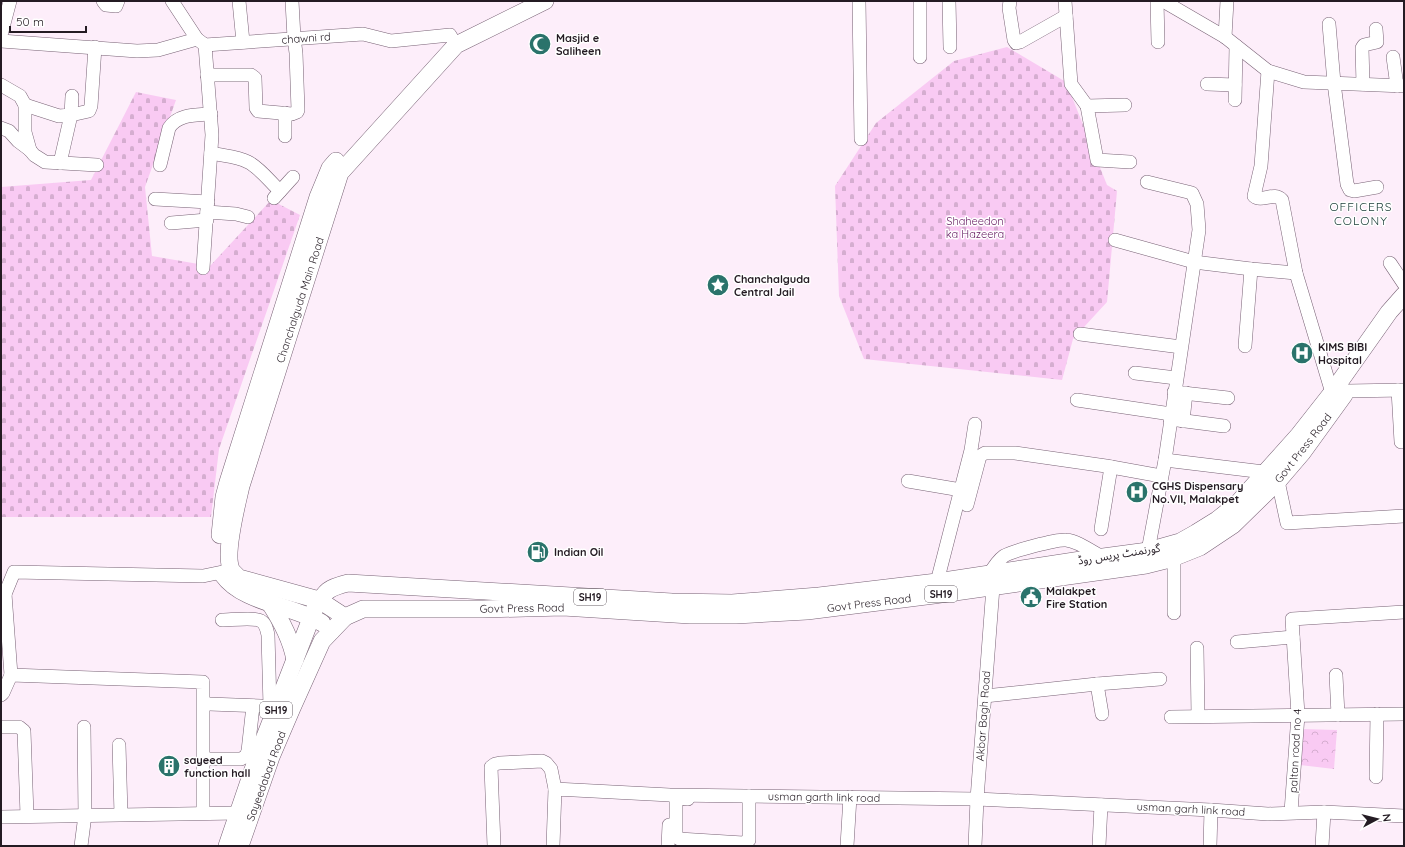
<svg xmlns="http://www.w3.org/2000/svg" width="1405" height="847" font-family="Quicksand,'Noto Sans Arabic',sans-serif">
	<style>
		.forest { fill: url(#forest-crowns) }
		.cemetery { fill: url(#cemetery-stones) }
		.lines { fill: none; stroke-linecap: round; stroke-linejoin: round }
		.minor-casing { stroke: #786275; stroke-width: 14 }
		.major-casing { stroke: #786275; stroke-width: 18 }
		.minor { stroke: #fff; stroke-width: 13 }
		.major { stroke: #fff; stroke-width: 17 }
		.labels { text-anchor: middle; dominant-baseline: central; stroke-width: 3; stroke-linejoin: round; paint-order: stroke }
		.shield { fill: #fff; stroke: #665f65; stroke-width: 1 }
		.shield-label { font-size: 10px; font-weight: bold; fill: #241b23 }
		.street-label { font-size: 11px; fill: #241b23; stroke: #fff }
		.poi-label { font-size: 11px; font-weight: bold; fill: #241b23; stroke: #fff; text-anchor: start }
		.park-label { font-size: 11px; fill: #671b63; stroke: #fff }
		.neighbourhood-label { font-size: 12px; letter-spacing: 1px; fill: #173935; stroke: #fff }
	</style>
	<defs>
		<pattern id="forest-crowns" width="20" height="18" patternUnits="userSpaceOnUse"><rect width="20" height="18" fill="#f9caf3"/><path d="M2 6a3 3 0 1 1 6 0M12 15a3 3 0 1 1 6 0" fill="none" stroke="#d5add0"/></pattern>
		<pattern id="cemetery-stones" width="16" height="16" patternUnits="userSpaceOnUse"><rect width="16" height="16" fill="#f9caf3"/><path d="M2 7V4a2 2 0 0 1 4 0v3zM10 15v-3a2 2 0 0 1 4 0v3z" fill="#d5add0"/></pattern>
	</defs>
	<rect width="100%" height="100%" fill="#fdeefa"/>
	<path class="forest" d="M1301,729L1337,730L1334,769L1300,765Z"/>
	<g class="cemetery">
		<path d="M1007,47L1066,82L1107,185L1117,191L1107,302L1073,339L1062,380L864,359L839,296L835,186L876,123L954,61Z"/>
		<path d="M136,92L176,100L145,187L152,256L210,266L271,200L300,215L219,449L211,517H1V187L91,180Z"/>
	</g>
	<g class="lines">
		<g class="minor-casing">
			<g id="minor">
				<path d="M103,1L106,5L116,6L118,1"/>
				<path d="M172,1L197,39L205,45L363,34L391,41L450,35L456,45"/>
				<path d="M239,1L243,42"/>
				<path d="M859,1L861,139"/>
				<path d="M920,1V57"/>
				<path d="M949,1L950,47"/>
				<path d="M1010,1L1009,8L1014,40L1016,43L1020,42L1066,16"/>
				<path d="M1065,1L1071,84L1087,106L1097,160L1130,162"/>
				<path d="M1157,1L1158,42"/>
				<path d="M1163,1L1225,37L1268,71L1304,82L1404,86"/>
				<path d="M1329,24L1334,83L1347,184L1350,190L1354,191L1377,187"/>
				<path d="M1,35L10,1"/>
				<path d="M1225,37L1227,1"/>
				<path d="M1,41L137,51L158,50L197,39"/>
				<path d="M1393,57L1397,86"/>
				<path d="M1268,71L1261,166L1254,196C1262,203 1274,191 1282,200L1296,273L1332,393"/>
				<path d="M207,75H251L255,78L256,108L258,111L292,114L297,112L298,110L296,53L294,38L292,1"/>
				<path d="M1207,84L1235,85"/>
				<path d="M1363,84L1362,48L1364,45L1377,42L1376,29"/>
				<path d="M1,85L20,96L25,105V132L30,150L34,155L45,162L97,165"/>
				<path d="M1235,100L1236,46"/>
				<path d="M25,105L59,116L71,115L72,96"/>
				<path d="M1087,106L1125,105"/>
				<path d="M1,128L9,131L18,141L30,150"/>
				<path d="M285,136V113"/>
				<path d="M211,153C223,156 237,156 248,162C260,168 270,182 280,191"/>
				<path d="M60,163L71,115L89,111L91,106L95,47"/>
				<path d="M160,165L169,128C178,114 196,115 211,114"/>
				<path d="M1147,182L1192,193L1197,204L1199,230L1165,460L1148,551"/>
				<path d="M274,198L293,177"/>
				<path d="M155,199L208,202"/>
				<path d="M207,212L236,214L248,217"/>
				<path d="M171,223L207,220"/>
				<path d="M1115,240L1194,262L1251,269L1296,273"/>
				<path d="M1390,263L1404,284"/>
				<path d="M203,268L212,135L205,45"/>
				<path d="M1080,334L1181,347"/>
				<path d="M1245,346L1251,269"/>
				<path d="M1135,373L1176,378"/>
				<path d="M1398,390L1401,442"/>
				<path d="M1347,391L1404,390"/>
				<path d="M1174,392L1228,398"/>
				<path d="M1077,400L1171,414"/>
				<path d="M1170,419L1224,426"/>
				<path d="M1183,421L1186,393"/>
				<path d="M1165,460L1264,472"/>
				<path d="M908,481L961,490"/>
				<path d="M1278,481L1287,523L1404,516"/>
				<path d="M967,505L980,456L985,453H1015L1106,466L1161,476"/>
				<path d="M1101,529L1111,467"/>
				<path d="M1174,558V613"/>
				<path d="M989,575C993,568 997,561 1004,556C1012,551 1057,539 1066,540C1078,541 1091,551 1102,557"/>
				<path d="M937,582L971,450L975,424"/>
				<path d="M5,594L11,675"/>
				<path d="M1,595L5,594L14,572L203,576L232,570"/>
				<path d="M222,620C231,620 254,617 261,621C266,624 267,630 268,635L270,706"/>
				<path d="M1237,642L1293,637"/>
				<path d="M1197,648L1198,716"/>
				<path d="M1336,675L1338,715"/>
				<path d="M1097,684L1102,714"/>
				<path d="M1,695L3,693L11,675L203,682V813"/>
				<path d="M985,696L1097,684L1160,679"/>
				<path d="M209,704L261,706"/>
				<path d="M1171,717L1404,714"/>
				<path d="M1,727H19L24,731L27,815"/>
				<path d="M119,745L121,814"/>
				<path d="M208,759H241L246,756L248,751L253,706"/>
				<path d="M1376,777L1377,714"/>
				<path d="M688,799L679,798L676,800V836L679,839L743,843L749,840V796"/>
				<path d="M1291,812L1298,715L1292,619L1404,612"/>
				<path d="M1,817L238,813"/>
				<path d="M81,846L85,815L84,727"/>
				<path d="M494,846L491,767L495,764L500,763L542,761L546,763L551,769L555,789"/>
				<path d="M553,846L555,789L670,795L977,799L1211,810L1268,814L1324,812L1404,816"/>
				<path d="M668,846L669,825"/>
				<path d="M847,846L850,797"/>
				<path d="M975,846L977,799L993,587"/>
				<path d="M1099,846L1101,805"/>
				<path d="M1210,846L1211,810"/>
				<path d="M1322,846L1324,812"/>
			</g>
		</g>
		<g class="major-casing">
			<g id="major">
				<path d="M220,535L224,497L228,482L318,197L330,168L336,161"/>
				<path d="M223,575C243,603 292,605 322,623"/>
				<path d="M269,602C281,620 291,638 295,660"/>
				<path d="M345,617L319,600L239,578C237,576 234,573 232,571C223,556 237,504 241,486L340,173L456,45L545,1"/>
				<path d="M227,846L259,752L315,608C326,590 328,588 348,583L672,602L732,603L819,596L937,582L1081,560L1148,551L1180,542L1196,533L1217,520L1237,504L1298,436L1331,394L1389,312L1404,295"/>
				<path d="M240,846L271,757L292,708L322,641L345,617L363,609H483L563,607L690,615H736L807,611L934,595L1146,565L1170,559L1200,547L1233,525L1278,481L1302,453L1344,395"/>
			</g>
		</g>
		<use href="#minor" class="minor"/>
		<use href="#major" class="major"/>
	</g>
	<defs>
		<g id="mosque-disc" transform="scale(1.15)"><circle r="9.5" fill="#2a736b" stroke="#fff"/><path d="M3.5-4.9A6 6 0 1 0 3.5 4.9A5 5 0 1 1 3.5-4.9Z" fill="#fff"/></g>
		<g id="sight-disc" transform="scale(1.15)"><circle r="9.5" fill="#2a736b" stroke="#fff"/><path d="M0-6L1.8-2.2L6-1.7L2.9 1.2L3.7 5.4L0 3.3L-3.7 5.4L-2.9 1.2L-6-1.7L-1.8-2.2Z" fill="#fff"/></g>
		<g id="hospital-disc" transform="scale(1.15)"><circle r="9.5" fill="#2a736b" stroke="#fff"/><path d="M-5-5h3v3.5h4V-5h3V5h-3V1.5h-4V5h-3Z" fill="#fff"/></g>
		<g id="fuel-disc" transform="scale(1.15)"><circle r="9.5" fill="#2a736b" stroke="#fff"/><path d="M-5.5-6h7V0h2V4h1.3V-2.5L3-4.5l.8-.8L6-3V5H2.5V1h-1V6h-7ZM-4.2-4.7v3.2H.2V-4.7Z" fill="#fff"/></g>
		<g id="civic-disc" transform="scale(1.15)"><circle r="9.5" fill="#2a736b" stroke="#fff"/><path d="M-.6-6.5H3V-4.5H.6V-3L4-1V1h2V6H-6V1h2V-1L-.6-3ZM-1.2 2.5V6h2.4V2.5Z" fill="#fff"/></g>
		<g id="building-disc" transform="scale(1.15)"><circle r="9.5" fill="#2a736b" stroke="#fff"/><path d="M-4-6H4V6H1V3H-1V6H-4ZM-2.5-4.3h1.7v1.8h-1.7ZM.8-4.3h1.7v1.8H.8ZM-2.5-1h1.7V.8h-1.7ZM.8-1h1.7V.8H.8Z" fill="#fff"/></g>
	</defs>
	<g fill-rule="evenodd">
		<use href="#mosque-disc" x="540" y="44"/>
		<use href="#sight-disc" x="718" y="285"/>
		<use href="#hospital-disc" x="1302" y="353"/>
		<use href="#hospital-disc" x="1137" y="492"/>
		<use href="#fuel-disc" x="538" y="552"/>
		<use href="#civic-disc" x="1031" y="597"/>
		<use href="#building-disc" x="169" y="766"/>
	</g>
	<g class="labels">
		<g class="shield">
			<rect x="925" y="586" width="32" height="16" rx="3"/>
			<rect x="574" y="589" width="32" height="16" rx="3"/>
			<rect x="260" y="702" width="32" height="16" rx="3"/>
		</g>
		<g class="shield-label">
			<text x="941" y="594">SH19</text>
			<text x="590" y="597">SH19</text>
			<text x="276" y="710">SH19</text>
		</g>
		<g class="street-label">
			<text transform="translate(306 38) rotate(-4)">chawni rd</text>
			<text transform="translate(300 300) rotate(-72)">Chanchalguda Main Road</text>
			<text transform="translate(1303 448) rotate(-52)">Govt Press Road</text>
			<text transform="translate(1119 554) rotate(-9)">گورنمنٹ پریس روڈ</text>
			<text transform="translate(869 603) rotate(-7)">Govt Press Road</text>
			<text transform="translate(522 608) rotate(-1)">Govt Press Road</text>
			<text transform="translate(983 716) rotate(-86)">Akbar Bagh Road</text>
			<text transform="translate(1295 751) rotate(-87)">paltan road no 4</text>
			<text transform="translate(266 776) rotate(-70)">Sayeedabad Road</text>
			<text transform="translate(824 797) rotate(1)">usman garth link road</text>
			<text transform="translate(1191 809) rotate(3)">usman garh link road</text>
		</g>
		<g class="poi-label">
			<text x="556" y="38">Masjid e<tspan x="556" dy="13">Saliheen</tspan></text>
			<text x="734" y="279">Chanchalguda<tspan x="734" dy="13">Central Jail</tspan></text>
			<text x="1318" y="347">KIMS BIBI<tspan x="1318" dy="13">Hospital</tspan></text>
			<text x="1152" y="486">CGHS Dispensary<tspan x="1152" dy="13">No.VII, Malakpet</tspan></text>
			<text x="554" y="552">Indian Oil</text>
			<text x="1046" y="591">Malakpet<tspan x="1046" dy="13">Fire Station</tspan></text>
			<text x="184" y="760">sayeed<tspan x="184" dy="13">function hall</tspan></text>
		</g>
		<g class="park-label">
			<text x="975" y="221">Shaheedon<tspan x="975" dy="13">ka Hazeera</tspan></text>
		</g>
		<g class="neighbourhood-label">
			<text x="1361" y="206">OFFICERS<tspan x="1361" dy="14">COLONY</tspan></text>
		</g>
	</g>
	<rect width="1405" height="847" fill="none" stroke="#241b23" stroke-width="4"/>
	<g transform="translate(1377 819) rotate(83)" stroke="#ffffff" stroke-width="3" paint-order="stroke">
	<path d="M0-3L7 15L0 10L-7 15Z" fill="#241b23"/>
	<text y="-6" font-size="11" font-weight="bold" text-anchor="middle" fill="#241b23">N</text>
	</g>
	<path d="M10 26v6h76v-6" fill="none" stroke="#241b23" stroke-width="2"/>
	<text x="16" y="26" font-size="12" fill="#241b23" stroke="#ffffff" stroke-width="3" paint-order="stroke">50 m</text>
</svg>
